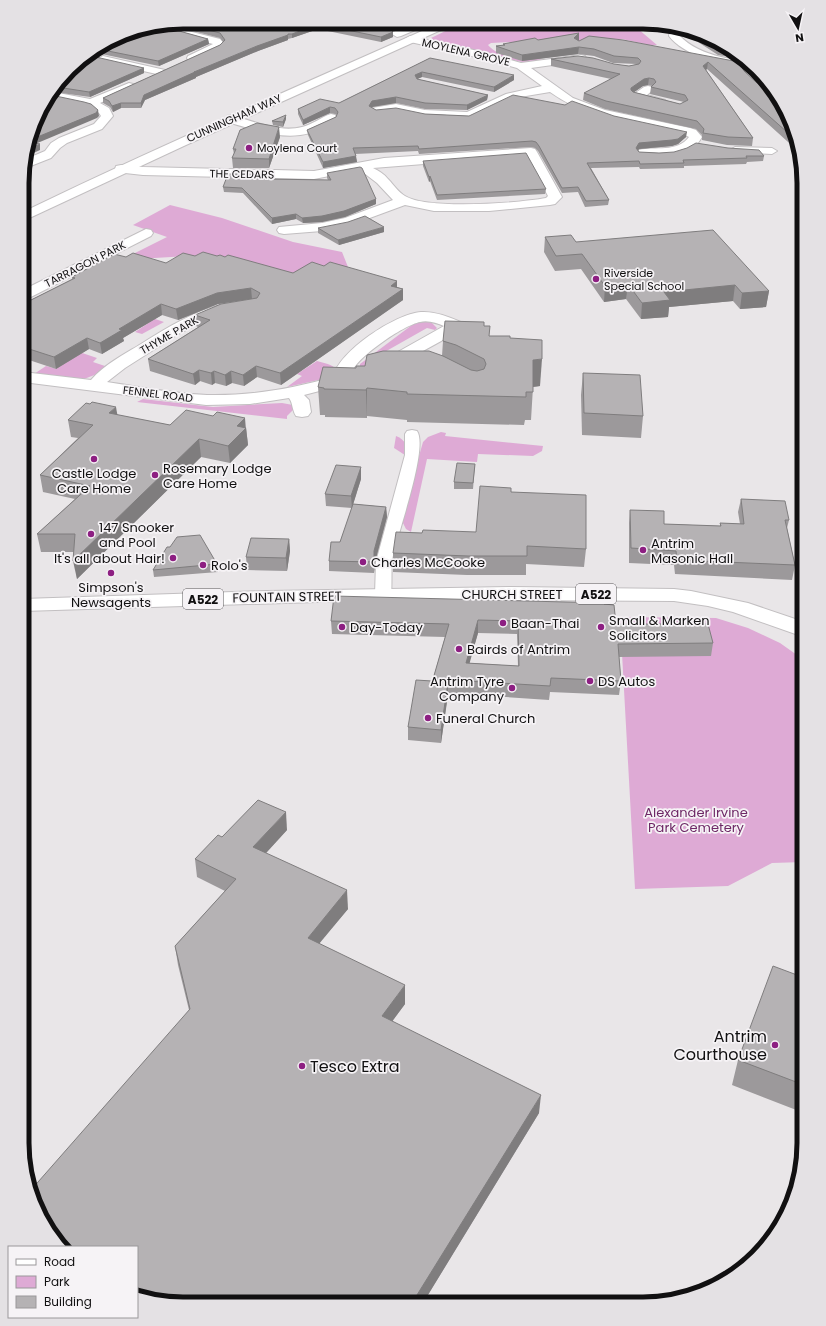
<svg xmlns="http://www.w3.org/2000/svg" width="826" height="1326" font-family="Poppins,sans-serif">
	<style>
		.green { fill: #deaad5 }
		.lines { fill: none; stroke-linecap: round; stroke-linejoin: round }
		.pedestrian-casing { stroke: #c2bfc1; stroke-width: 2 }
		.minor-casing { stroke: #c2bfc1; stroke-width: 2 }
		.tertiary-casing { stroke: #c2bfc1; stroke-width: 2 }
		.primary-casing { stroke: #c2bfc1; stroke-width: 2 }
		.pedestrian { fill: #fff; fill-rule: evenodd }
		.minor { fill: #fff; fill-rule: evenodd }
		.tertiary { fill: #fff; fill-rule: evenodd }
		.primary { fill: #fff; fill-rule: evenodd }
		.wall { fill: #9c999b; fill-rule: evenodd }
		.shaded-wall { fill: #7f7d7e }
		.building { fill: #b5b2b4; stroke: #7f7d7e; fill-rule: evenodd }
		.poi-dot { fill: #8d1f82; stroke: #f6f3f6; stroke-width: 1.5 }
		.labels { text-anchor: middle; dominant-baseline: central; stroke-width: 3.5; stroke-linejoin: round; paint-order: stroke }
		.far-street-label { font-size: 11px; fill: #111011; stroke: #f6f3f6 }
		.far-poi-label { font-size: 11px; fill: #111011; stroke: #f6f3f6; text-anchor: start }
		.shield { fill: #f6f3f6; stroke: #565456; stroke-width: 1 }
		.shield-label { font-size: 12px; font-weight: bold; fill: #111011 }
		.poi-label { font-size: 13px; fill: #111011; stroke: #f6f3f6; text-anchor: start }
		.street-label { font-size: 13px; fill: #111011; stroke: #f6f3f6 }
		.park-label { font-size: 13px; fill: #6e2866; stroke: #f6f3f6 }
		.near-poi-label { font-size: 16px; fill: #111011; stroke: #f6f3f6; text-anchor: end }
		.rim { fill: none; stroke: #111011; stroke-width: 5 }
	</style>
	<rect width="100%" height="100%" fill="#e9e6e8"/>
	<g class="green">
		<path d="M462,23H631L657,45H649L622,39H589L577,45L555,40L491,43L488,45C501,61 528,52 544,61C528,66 514,60 499,56C478,51 458,47 437,43L431,38Z"/>
		<path d="M170,205L222,218L293,242L342,252L352,277L303,278L188,256L121,260L167,237L133,225Z"/>
		<path d="M67,289L164,322L142,334L135,332L150,322Z"/>
		<path d="M420,321L431,322L437,328L435,330L427,328L374,358L369,367L360,366V364L412,325Z"/>
		<path d="M23,333L97,358L93,362L108,367L97,374L84,379L34,374L46,366L57,369Z"/>
		<path d="M317,361C324,363 332,364 337,370L332,377L287,387L302,376L297,374Z"/>
		<path d="M143,399L213,407L282,403L293,405L295,408L287,416V419L137,402Z"/>
		<path d="M441,432L446,433L445,436L543,446L542,451L533,456L478,454L477,462L427,459L411,532L406,529L401,519L423,442L428,437Z"/>
		<path d="M396,436C406,440 407,446 408,457L394,448Z"/>
		<path d="M620,617L716,618L748,628L780,643L804,660V862L772,863L728,886L635,889Z"/>
	</g>
	<g class="lines">
		<g class="pedestrian-casing">
			<g id="pedestrian">
				<path d="M735,147L772,148L777,151L772,154L731,152L730,150Z"/>
				<path d="M412,430L417,431C429,448 396,537 392,561C391,572 392,584 391,595L389,599L383,600L377,599L375,595L376,562L405,455V434L407,431Z"/>
			</g>
		</g>
		<g class="minor-casing">
			<g id="minor">
				<path d="M415,23H428L427,25L401,36L397,37L392,34L393,32Z"/>
				<path d="M174,24L188,31L220,39L225,44C220,51 197,62 188,60L187,58L188,56L213,44L180,35L164,26Z"/>
				<path d="M674,26L683,28L679,35C690,47 705,53 721,57C733,60 743,57 753,67C730,71 683,55 669,36L670,31Z"/>
				<path d="M410,36L487,53L521,63L581,55L585,56L586,58L585,60L581,61L531,68L573,98L605,110L690,128L696,130L702,137C699,142 696,146 692,149C678,157 654,159 639,156L637,153L639,150C655,146 677,153 689,137L683,134C637,125 589,120 550,92L514,98L469,120L425,118L396,112L376,114L372,112L370,110L372,108L396,104L425,110L467,112L506,94L542,86L517,68L485,59L406,41L405,39Z"/>
				<path d="M103,56L165,70L167,72L161,75L99,61L98,59Z"/>
				<path d="M129,83L133,84L135,86L133,88L100,103L109,108L113,116L102,129L67,143L60,148L51,158L23,169L24,160L45,151L51,143L59,138L94,124L101,116C96,104 61,101 49,98L53,92L90,99Z"/>
				<path d="M648,86L652,87L654,89L647,95L665,100L667,102L665,104L661,105L633,98L631,96L644,87Z"/>
				<path d="M331,114L335,115L337,118L335,121C327,125 319,130 310,133C282,141 253,129 227,122L225,119L227,116L231,115C253,121 279,133 302,127C312,125 321,117 331,114Z"/>
				<path d="M531,148L535,149L537,152L562,197L555,204L550,205L489,211H434L405,205L348,226L322,231L284,234L279,233L277,230L279,227L322,223L345,218L393,200L377,183L360,170L314,179L143,175L116,172L115,169L116,166L121,165L143,167L314,171L384,158ZM527,156L548,196L546,198C518,203 428,210 405,196C398,192 394,185 388,179C384,174 379,171 373,168Z"/>
				<path d="M146,229L151,230L153,233L151,236L23,301V290Z"/>
				<path d="M224,304L229,306L232,309L229,312L209,318L180,333L125,368L107,382C140,387 174,394 207,395C249,396 292,389 333,377C339,351 395,314 421,312C435,311 450,317 463,323L465,326L463,329L392,368L386,370L380,368L378,365L380,362L444,326C437,323 428,320 420,322C404,325 355,358 351,374H354L356,378L354,382L304,395L309,400L311,412L308,416L302,417L296,416C292,410 293,403 289,398L250,404L206,405L23,382V372L91,380C105,364 123,355 141,344C168,327 192,312 224,304Z"/>
			</g>
		</g>
		<g class="tertiary-casing">
			<path id="tertiary" d="M440,23H453L452,25L186,145L23,221V212C161,145 301,85 440,23Z"/>
		</g>
		<g class="primary-casing">
			<path id="primary" d="M511,587L674,589L691,591L748,603L804,622V637L733,612L708,606L674,601L511,600L348,601L23,611V599L267,591Z"/>
		</g>
		<use href="#pedestrian" class="pedestrian"/>
		<use href="#minor" class="minor"/>
		<use href="#tertiary" class="tertiary"/>
		<use href="#primary" class="primary"/>
	</g>
	<g class="wall">
		<path d="M183,22L412,23L392,31L393,32V37L381,42L318,29L292,38L288,39V40L258,51L196,77V78L145,100L141,108H121L113,112L110,107L103,103V98L220,45L223,42L220,38L189,30L176,23Z"/>
		<path d="M179,31L208,39L209,44L159,66L92,52L121,34Z"/>
		<path d="M579,33V40L578,41H579L623,40L744,71L792,121L798,151L707,69L706,70L753,138L752,146L727,145L702,140V135L696,129L605,109L583,100L584,93L611,79L551,66V59L629,66L637,64L613,63L594,56L578,54L522,61L496,53V46L503,45V44L538,40ZM648,85L652,86L651,87L650,94L684,102L680,104L634,92L643,86Z"/>
		<path d="M699,35H706L741,55L747,61L742,59L718,55L698,42Z"/>
		<path d="M430,58L514,80L494,92L422,77L417,79L488,95L487,100L467,110L425,109L396,103L372,107H371L376,110L425,114L469,116H614L686,137L678,144L672,146L639,149L638,150L639,152L659,153L764,156L763,161L747,162L746,164L684,166V168L640,169L639,167L591,168L609,200L608,205L585,207L578,192L562,193L538,151L535,148L531,147L419,154L418,151L355,154L357,162L323,168L308,135L307,130L336,117L337,115L335,114L330,113L303,125L298,114V109L339,103Z"/>
		<path d="M77,62L144,68V73L90,97L54,92Z"/>
		<path d="M752,66L771,85L775,92L754,72L752,68Z"/>
		<path d="M286,119L283,127L273,125L272,121Z"/>
		<path d="M280,137L269,168H233L232,158L234,154L233,149Z"/>
		<path d="M423,161L546,189L545,194L437,200L430,181L429,182L423,166Z"/>
		<path d="M327,173L376,204L345,217L322,222L303,223L296,219L272,224L243,193L224,192L223,187L265,174L266,179L328,180L327,178Z"/>
		<path d="M318,228L384,232L339,245L318,233Z"/>
		<path d="M545,237L576,242L769,291L766,307L740,309L733,301L669,307L668,317L641,319L626,299L604,302L581,269L555,271L544,252Z"/>
		<path d="M195,256H217L293,273L324,266L397,281V287L403,289V300L281,385L257,377L244,386L232,383L226,386L215,383L212,385L200,381L195,385L150,371L148,359L198,327L196,326L195,315L252,299L218,304L178,320L162,315L123,338L124,341L102,354L89,349L56,369L23,358V304L72,279V277L126,257L166,263Z"/>
		<path d="M484,326L489,336L510,338L540,386L533,387L531,420H525L524,425L407,422V420L367,416V418L325,417V415H320L318,387L356,368L442,356L443,341Z"/>
		<path d="M583,373L643,416L641,438L582,435L581,395Z"/>
		<path d="M117,415L170,425L213,416L245,418L248,445L230,463L201,457L77,579L74,552H41L37,534L75,499L43,492L40,475L78,438L71,437L68,420Z"/>
		<path d="M475,464L473,489H454V482Z"/>
		<path d="M361,467V479L353,504L386,507L387,517L375,562L374,573L329,571V561L340,542L352,508L326,506L325,494Z"/>
		<path d="M511,492L586,549L584,567L526,564V575H467L393,572V553L422,533L476,532Z"/>
		<path d="M741,499L789,520L787,528L795,565L792,580L675,574L674,565L629,563V523L630,510L664,524L720,526V523L740,524L738,512Z"/>
		<path d="M289,539L290,551L287,571L247,570L246,557Z"/>
		<path d="M170,547L217,564L218,572L154,577L153,570Z"/>
		<path d="M604,604L616,624L713,643L711,656L619,657L621,681L619,695L550,692L549,700L448,693L441,743L408,740V727L433,681V679L445,637L332,634L331,621ZM478,633L517,634L518,666L469,663Z"/>
		<path d="M287,830L266,853L348,909L319,943L405,1004L392,1021L539,1113L423,1303H162L189,1010L178,965L175,946L225,891L197,877L195,859L222,837Z"/>
		<path d="M804,957V1113L732,1085L738,1060L797,975Z"/>
	</g>
	<g class="shaded-wall">
		<path d="M400,23H412L392,31L393,32V37L381,42V37L391,30L392,26Z"/>
		<path d="M318,24V29L292,38V34Z"/>
		<path d="M579,33V40L573,45L574,38Z"/>
		<path d="M288,35V40L258,51L196,77V78L145,100L141,108V103L144,95L194,72L257,46Z"/>
		<path d="M208,39L209,44L159,66L158,61Z"/>
		<path d="M579,47L578,54L522,61V55Z"/>
		<path d="M708,62L707,69L702,73L703,66Z"/>
		<path d="M144,68V73L90,97L89,92Z"/>
		<path d="M422,72V77L415,80V75Z"/>
		<path d="M514,75V80L494,92V87Z"/>
		<path d="M649,78L648,85L643,86L630,95L631,88L644,79Z"/>
		<path d="M488,95L487,100L467,110V105Z"/>
		<path d="M396,97V103L372,107L369,111V106L372,101Z"/>
		<path d="M121,103V108L113,112L112,106Z"/>
		<path d="M330,107V113L303,125V120Z"/>
		<path d="M98,110L99,116L97,118L28,147L30,140Z"/>
		<path d="M286,115V119L283,127V122Z"/>
		<path d="M279,127L280,137L269,168V159Z"/>
		<path d="M687,132L686,137L678,144L672,146L639,149L636,154V148L639,143Z"/>
		<path d="M40,144V150L25,157L27,150Z"/>
		<path d="M356,156L357,162L323,168V162Z"/>
		<path d="M430,176V181L429,182V177Z"/>
		<path d="M376,199V204L345,217L322,222L303,223L302,218Z"/>
		<path d="M296,214V219L272,224V218Z"/>
		<path d="M384,227V232L339,245L338,240Z"/>
		<path d="M397,281V292L391,286Z"/>
		<path d="M628,284L626,299L604,302L605,286Z"/>
		<path d="M735,285L733,301L669,307L668,317L641,319L642,303L664,292Z"/>
		<path d="M251,288L252,299L218,304L178,320L176,309L217,293Z"/>
		<path d="M403,289V300L281,385L280,373Z"/>
		<path d="M769,291L766,307L740,309L742,293Z"/>
		<path d="M161,304L162,315L123,338L124,341L102,354L100,343L119,329Z"/>
		<path d="M87,338L89,349L56,369L54,357Z"/>
		<path d="M542,359L540,386L532,387L533,360Z"/>
		<path d="M256,366L257,377L244,386L243,375Z"/>
		<path d="M199,370L200,381L195,385L193,374Z"/>
		<path d="M214,371L215,383L212,385L211,373Z"/>
		<path d="M231,371L232,383L226,386L225,375Z"/>
		<path d="M367,388V418L366,390Z"/>
		<path d="M116,407L119,424L109,413Z"/>
		<path d="M245,418V429L246,428L248,445L230,463L228,446L237,426Z"/>
		<path d="M199,439L201,457L77,579L73,561Z"/>
		<path d="M361,467V479L352,508L351,496Z"/>
		<path d="M386,507L387,517L375,562L374,573V551Z"/>
		<path d="M289,539L290,551L287,571L286,558Z"/>
		<path d="M478,620V633L466,676V663Z"/>
		<path d="M448,682V695L441,743V730Z"/>
		<path d="M286,812L287,830L255,865L253,847Z"/>
		<path d="M347,890L348,909L309,956L308,938Z"/>
		<path d="M405,985V1004L383,1034L382,1016Z"/>
		<path d="M541,1095L539,1113L423,1303H412Z"/>
	</g>
	<g class="building">
		<path d="M183,22L400,23L392,26L391,30L393,32L381,37L318,24L292,34H288V35L257,46L194,72H195L144,95L141,103H121L112,106L109,101L103,98L220,45L225,40L220,33L188,25Z"/>
		<path d="M167,25L179,31L208,39L158,61L98,49L121,34Z"/>
		<path d="M579,33L574,38L579,41L589,36L623,40L739,62L744,71L770,95H777L792,121L796,140L708,62L703,66L753,138L728,137L703,133L704,129L697,121L606,101L584,93L620,74L551,59L578,56L593,58L614,64L629,66L639,64L641,61L638,58L614,56L594,49L579,47L522,55L496,46L505,45L503,44L535,38L538,40ZM649,78L654,79L656,82L651,87L685,95L688,100L680,104L633,92L631,90V88L644,79Z"/>
		<path d="M699,35H706L733,50L719,48Z"/>
		<path d="M87,55L144,68L89,92L57,87L77,62Z"/>
		<path d="M430,58L514,75L494,87L422,72L415,75L417,79L488,95L467,105L425,103L396,97L372,101L369,106L376,110L396,108L425,114L469,116L513,95L565,105L572,101L614,116L687,132L678,139L672,140L639,143L636,148L639,152L659,153L674,152L687,148L696,143L728,148L759,150L764,156H746L747,158L683,160L684,163L640,164L639,161L587,163L609,200L586,201L578,187L562,188L539,146L536,142L532,141L419,149L418,146L353,148L356,156L323,162L307,130L336,117L338,112L335,108L330,107L303,120L298,109L320,99L339,103Z"/>
		<path d="M51,95L84,102L91,104L98,110L96,113L30,140L39,111Z"/>
		<path d="M286,115L283,122L272,121Z"/>
		<path d="M257,123L279,127L269,159L232,158L236,149H233L240,130Z"/>
		<path d="M30,142L40,144L27,150Z"/>
		<path d="M526,153L546,189L437,195L430,176L429,177L423,161Z"/>
		<path d="M360,167L362,168L376,199L344,211L322,216L302,218L296,214L272,218L242,188L223,187L228,174H265L264,179L331,180L327,173Z"/>
		<path d="M365,216L384,227L338,240L318,228L348,222Z"/>
		<path d="M713,230L769,291L742,293L735,285L664,292L670,300L642,303L628,284L605,286L582,254L556,256L545,237L571,235L576,242Z"/>
		<path d="M203,252L217,256L220,255L225,257L228,255L293,273L312,262L324,266L330,262L397,281L391,286L403,289L280,373L256,366L243,375L231,371L225,375L214,371L211,373L199,370L193,374L148,359L210,320L195,315L221,304L257,298L260,293L251,288L217,293L176,309L161,304L119,329L122,330L100,343L87,338L54,357L23,347V304L75,278L72,277L114,254L126,257L133,253L166,263L183,253L195,256Z"/>
		<path d="M445,321L484,322V326H490L489,336H510V338L542,340V359L533,360V392H526V397L407,394V392L367,388L366,390L324,389V388L318,387L323,367L356,368V366H365L367,355L383,351H429L443,356L471,370L477,371L484,369L486,364L484,359L456,345L443,341Z"/>
		<path d="M583,373L640,375L643,416L584,413Z"/>
		<path d="M92,402L116,407L109,413L170,425L186,410L213,416L217,412L245,418L237,426L246,428L228,446L199,439L73,561L75,534H37L90,486L40,475L93,425L68,420L86,403L90,404Z"/>
		<path d="M457,463L475,464L473,483L454,482Z"/>
		<path d="M336,465L361,467L351,496L325,494Z"/>
		<path d="M480,486L511,488V492L586,495V549L527,546V556H468L393,553L396,532L422,533L423,530L476,532Z"/>
		<path d="M741,499L785,501L789,520H785L795,565L677,560L676,551L631,548L630,510L664,511V524L721,526L720,523L744,524Z"/>
		<path d="M353,504L386,507L374,551V562L329,561L331,542H340Z"/>
		<path d="M200,535L217,564L153,570L167,547H170L177,537Z"/>
		<path d="M251,538L289,539L286,558L246,557Z"/>
		<path d="M334,596L604,603V604L614,605L616,624H708L713,643L618,644L621,681L551,678L550,686L433,679L449,624L331,621ZM478,620L518,621L519,666L466,663Z"/>
		<path d="M416,680L448,682L441,730L408,727Z"/>
		<path d="M258,800L286,812L253,847L347,890L308,938L405,985L382,1016L541,1095L412,1303H162L137,1296V1247H61L55,1241L34,1205L31,1190L190,1009L175,946L236,879L195,859L218,835L222,837Z"/>
		<path d="M804,957V1085L738,1060L773,966L797,975Z"/>
	</g>
	<g class="poi-dot">
		<circle cx="249" cy="148" r="4"/>
		<circle cx="596" cy="279" r="4"/>
		<circle cx="94" cy="459" r="4"/>
		<circle cx="155" cy="475" r="4"/>
		<circle cx="91" cy="534" r="4"/>
		<circle cx="643" cy="550" r="4"/>
		<circle cx="173" cy="558" r="4"/>
		<circle cx="363" cy="562" r="4"/>
		<circle cx="203" cy="565" r="4"/>
		<circle cx="111" cy="573" r="4"/>
		<circle cx="503" cy="623" r="4"/>
		<circle cx="342" cy="627" r="4"/>
		<circle cx="601" cy="627" r="4"/>
		<circle cx="459" cy="649" r="4"/>
		<circle cx="590" cy="681" r="4"/>
		<circle cx="512" cy="688" r="4"/>
		<circle cx="428" cy="718" r="4"/>
		<circle cx="775" cy="1045" r="4"/>
		<circle cx="302" cy="1066" r="4"/>
	</g>
	<g class="labels">
		<g class="far-street-label">
			<text transform="translate(466 52) rotate(13)">MOYLENA GROVE</text>
			<text transform="translate(234 118) rotate(-24)">CUNNINGHAM WAY</text>
			<text transform="translate(242 174) rotate(1)">THE CEDARS</text>
			<text transform="translate(85 264) rotate(-27)">TARRAGON PARK</text>
			<text transform="translate(169 335) rotate(-30)">THYME PARK</text>
			<text transform="translate(158 394) rotate(7)">FENNEL ROAD</text>
		</g>
		<g class="far-poi-label">
			<text x="257" y="148">Moylena Court</text>
			<text x="604" y="273">Riverside<tspan x="604" dy="13">Special School</tspan></text>
		</g>
		<g class="shield">
			<rect x="576" y="584" width="40" height="20" rx="3"/>
			<rect x="183" y="589" width="40" height="20" rx="3"/>
		</g>
		<g class="shield-label">
			<text x="596" y="594">A522</text>
			<text x="203" y="599">A522</text>
		</g>
		<g class="poi-label">
			<text x="163" y="468">Rosemary Lodge<tspan x="163" dy="15">Care Home</tspan></text>
			<text x="94" y="473" text-anchor="middle">Castle Lodge<tspan x="94" dy="15">Care Home</tspan></text>
			<text x="99" y="527">147 Snooker<tspan x="99" dy="15">and Pool</tspan></text>
			<text x="651" y="543">Antrim<tspan x="651" dy="15">Masonic Hall</tspan></text>
			<text x="165" y="558" text-anchor="end">It's all about Hair!</text>
			<text x="371" y="562">Charles McCooke</text>
			<text x="211" y="565">Rolo's</text>
			<text x="111" y="587" text-anchor="middle">Simpson's<tspan x="111" dy="15">Newsagents</tspan></text>
			<text x="609" y="620">Small &amp; Marken<tspan x="609" dy="15">Solicitors</tspan></text>
			<text x="511" y="623">Baan-Thai</text>
			<text x="350" y="627">Day-Today</text>
			<text x="467" y="649">Bairds of Antrim</text>
			<text x="504" y="681" text-anchor="end">Antrim Tyre<tspan x="504" dy="15">Company</tspan></text>
			<text x="598" y="681">DS Autos</text>
			<text x="436" y="718">Funeral Church</text>
		</g>
		<g class="street-label">
			<text x="512" y="594">CHURCH STREET</text>
			<text transform="translate(287 597) rotate(-1)">FOUNTAIN STREET</text>
		</g>
		<g class="park-label">
			<text x="696" y="812">Alexander Irvine<tspan x="696" dy="15">Park Cemetery</tspan></text>
		</g>
		<g class="near-poi-label">
			<text x="767" y="1036">Antrim<tspan x="767" dy="18">Courthouse</tspan></text>
			<text x="310" y="1066" text-anchor="start">Tesco Extra</text>
		</g>
	</g>
	<path d="M0 0H826V1326H0ZM183 29H643A154 154 0 0 1 797 183V1143A154 154 0 0 1 643 1297H183A154 154 0 0 1 29 1143V183A154 154 0 0 1 183 29Z" fill="#e4e1e4" fill-rule="evenodd"/>
	<path class="rim" d="M183 29H643A154 154 0 0 1 797 183V1143A154 154 0 0 1 643 1297H183A154 154 0 0 1 29 1143V183A154 154 0 0 1 183 29Z"/>
	<rect x="8" y="1246" width="130" height="72" fill="#f6f3f6" stroke="#9a989a"/>
	<rect x="16" y="1259" width="20" height="6" fill="#ffffff" stroke="#9a989a"/>
	<text x="44" y="1266" font-size="12" fill="#111011">Road</text>
	<rect x="16" y="1276" width="20" height="12" fill="#deaad5" stroke="#9a989a"/>
	<text x="44" y="1286" font-size="12" fill="#111011">Park</text>
	<rect x="16" y="1296" width="20" height="12" fill="#b5b2b4" stroke="#9a989a"/>
	<text x="44" y="1306" font-size="12" fill="#111011">Building</text>
	<g transform="translate(798 28) rotate(171)" stroke="#f6f3f6" stroke-width="3" paint-order="stroke">
	<path d="M0-3L7 15L0 10L-7 15Z" fill="#111011"/>
	<text y="-6" font-size="11" font-weight="bold" text-anchor="middle" fill="#111011">N</text>
	</g>
</svg>
